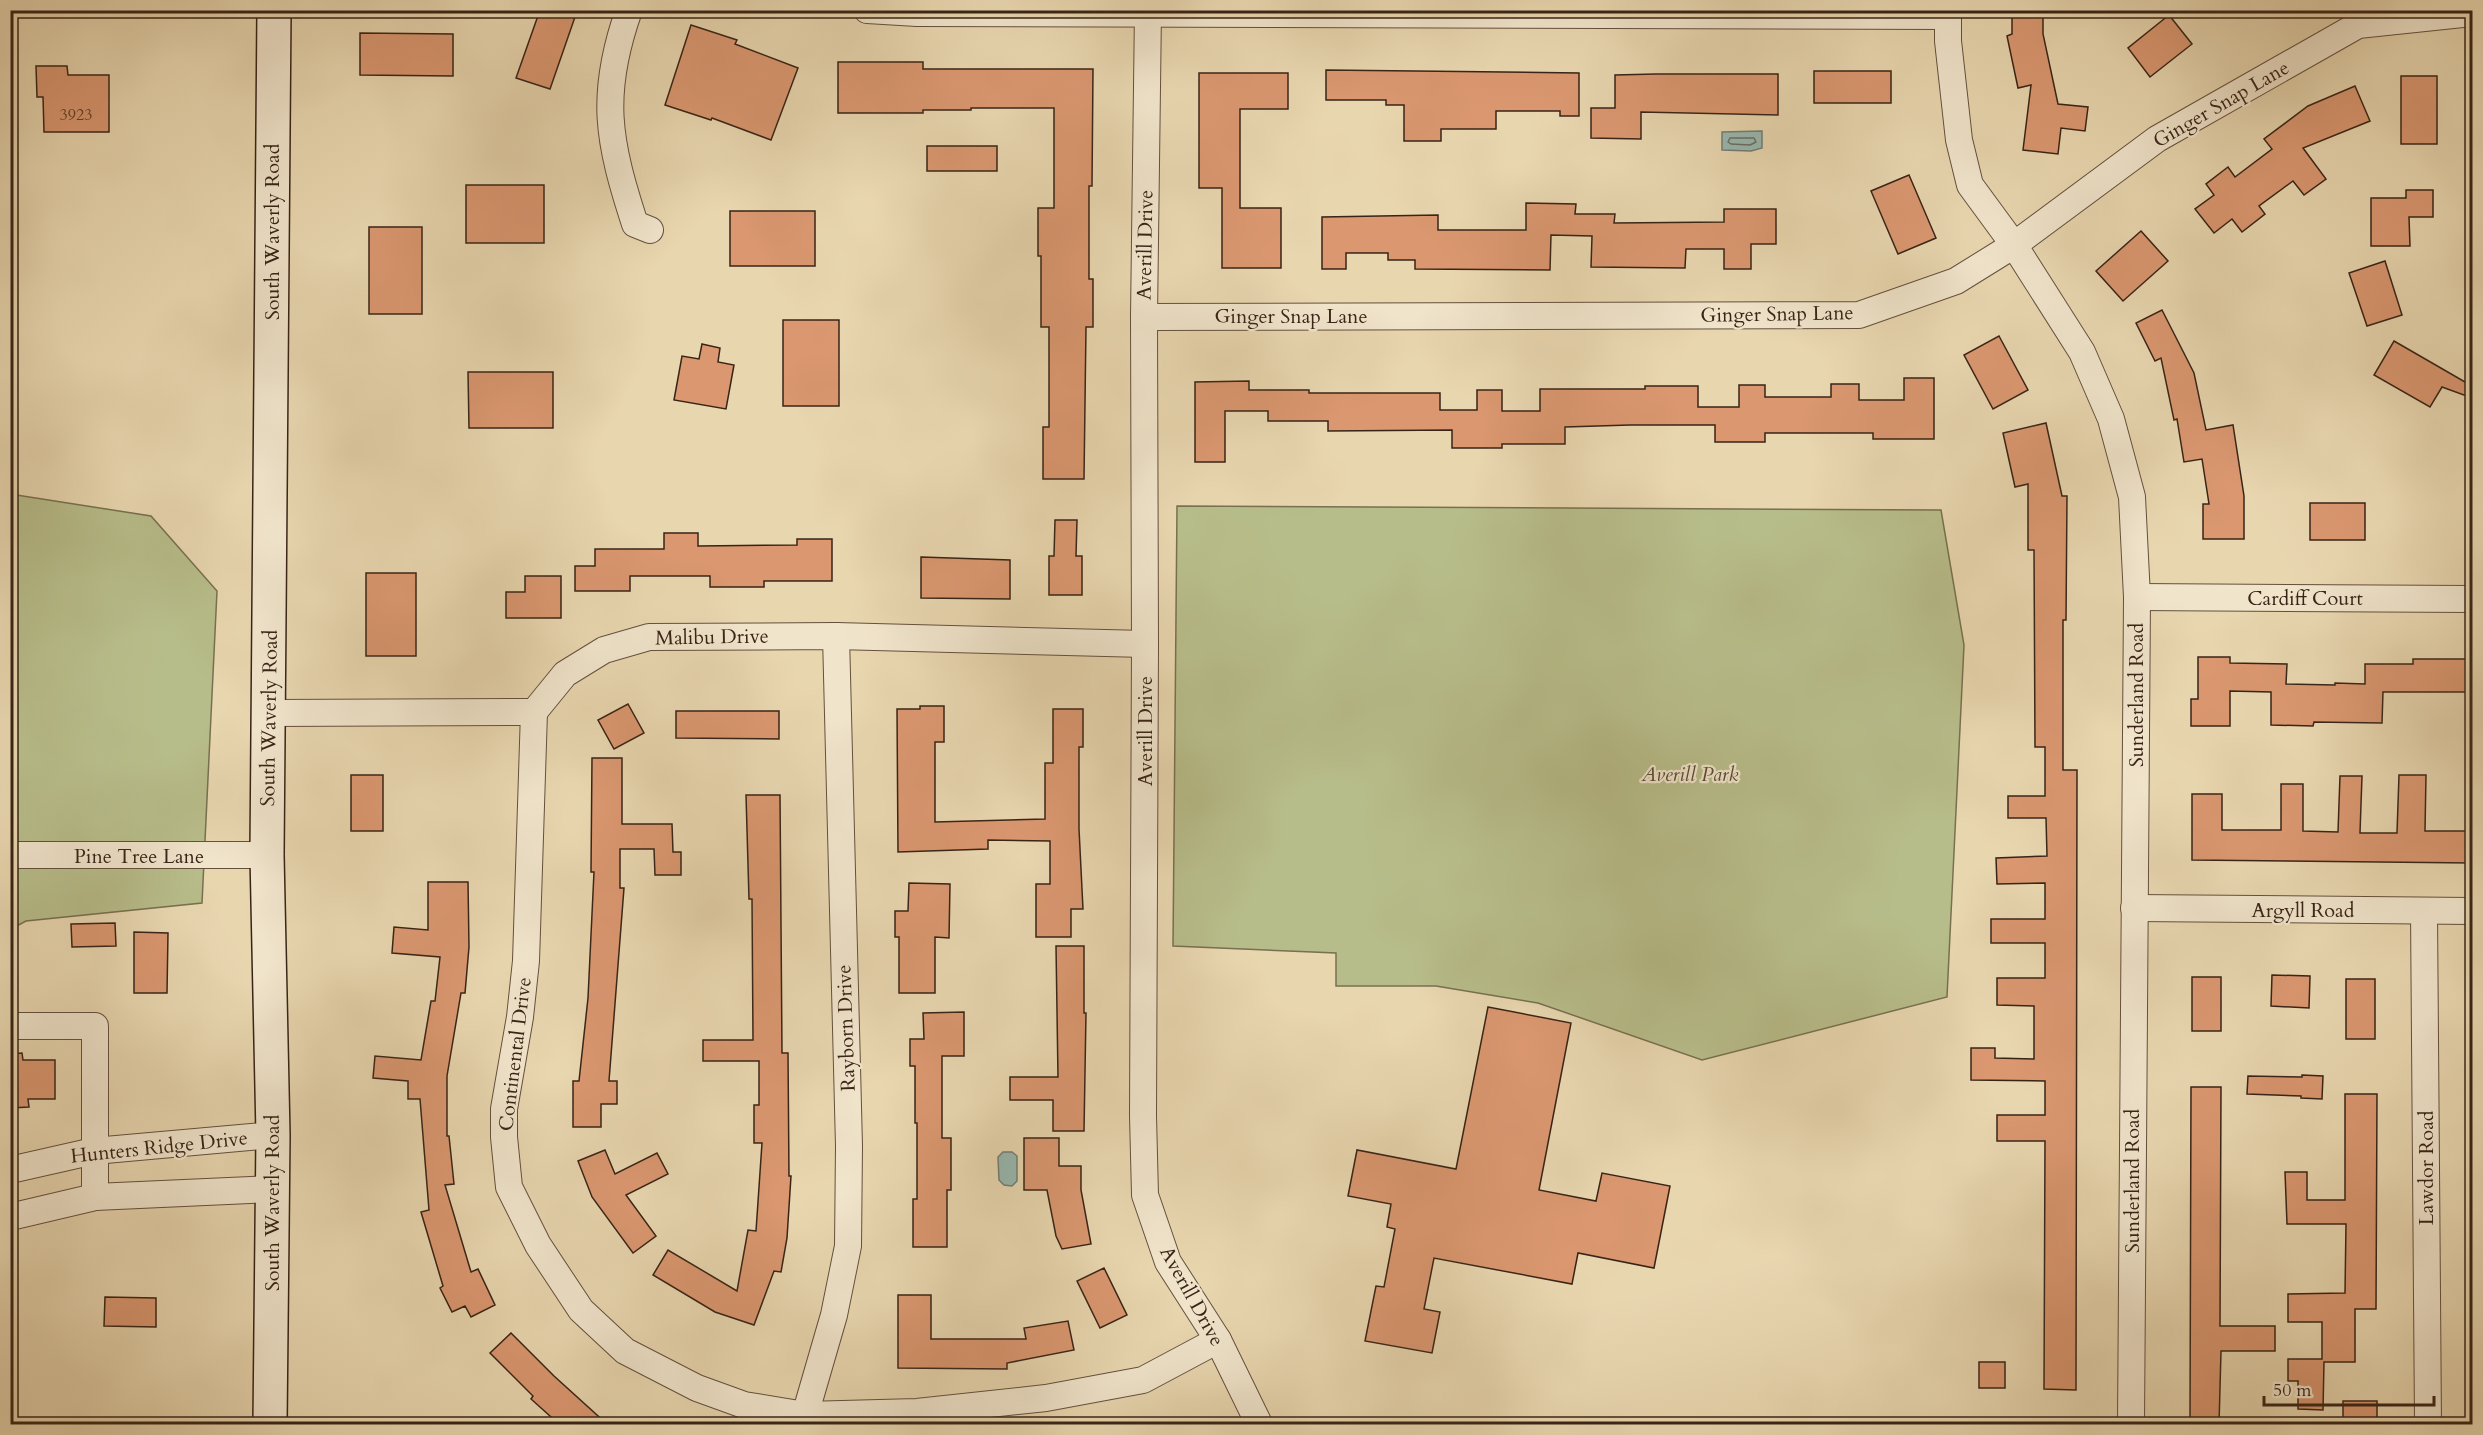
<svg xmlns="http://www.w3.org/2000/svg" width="2483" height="1435" font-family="Cardo,serif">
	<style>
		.green { fill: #b7bd8a; stroke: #787050; stroke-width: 1.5 }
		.water { fill: #98b8b0; stroke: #727d73; stroke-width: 1.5 }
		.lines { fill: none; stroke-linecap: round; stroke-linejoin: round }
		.shore { stroke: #686e64; stroke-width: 1.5 }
		.building { fill: #da9770; stroke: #382417; stroke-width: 1.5 }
		.minor-casing { stroke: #64503d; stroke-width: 28 }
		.secondary-casing { stroke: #382417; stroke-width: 36 }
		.minor { stroke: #f0e4cb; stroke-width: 26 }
		.secondary { stroke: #f0e4cb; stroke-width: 33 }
		.labels { text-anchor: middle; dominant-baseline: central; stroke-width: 4.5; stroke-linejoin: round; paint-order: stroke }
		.number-label { font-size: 16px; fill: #60412d }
		.street-label { font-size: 20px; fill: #382417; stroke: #f0e4cb }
		.park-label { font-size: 20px; font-style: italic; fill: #584a34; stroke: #f0e4cb }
	</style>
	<rect width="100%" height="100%" fill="#e8d6af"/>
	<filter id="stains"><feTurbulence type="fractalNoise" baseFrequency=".00333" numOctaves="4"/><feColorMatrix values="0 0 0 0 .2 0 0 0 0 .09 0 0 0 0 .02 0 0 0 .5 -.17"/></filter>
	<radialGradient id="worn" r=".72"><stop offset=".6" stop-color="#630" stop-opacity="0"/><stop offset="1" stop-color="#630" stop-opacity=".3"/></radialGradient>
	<g class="green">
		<path d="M10,494L151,516L217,591L202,903L26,921L11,929Z"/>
		<path d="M1177,506L1941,510L1964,645L1947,997L1702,1060L1538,1003L1436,986H1336V953L1173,946Z"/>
	</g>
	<g class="water">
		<path d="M1762,131V148L1751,151L1722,150V132Z"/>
		<path d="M1003,1152H1012L1017,1156V1181L1012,1186L1004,1185L999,1180L998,1157Z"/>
	</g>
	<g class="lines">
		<path class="shore" d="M1754,138L1756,142L1750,145L1731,144L1728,142L1730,138Z"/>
	</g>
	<g class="building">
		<path d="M540,10H568L567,14L575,17L550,89L516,78Z"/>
		<path d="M2012,10H2043V34L2058,104L2088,107L2085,131L2061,128L2058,154L2023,150L2031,85L2018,88L2007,36L2012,34Z"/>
		<path d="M2169,15L2192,44L2150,77L2128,48Z"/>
		<path d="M691,25L737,40L735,44L798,68L771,140L712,118L711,120L665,105Z"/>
		<path d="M360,33L453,34V76L360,75Z"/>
		<path d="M838,62H923V69H1093L1092,186H1089V279H1093V327H1086L1084,479H1043V427H1049V327H1041V256H1038V208H1054V108H971V110H923V113H838Z"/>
		<path d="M36,66H67L68,75H109V132H44L43,97H37Z"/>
		<path d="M1326,70L1579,73V116H1560V111H1496V129H1441V141H1404V105H1386V100H1326Z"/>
		<rect x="1814" y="71" width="77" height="32"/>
		<path d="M1199,73H1288V109H1240V208H1281V268H1222V188H1199Z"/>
		<path d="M1656,74H1778V115L1641,112V139L1591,138V108H1615V75Z"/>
		<rect x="2401" y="76" width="36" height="68"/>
		<path d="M2355,86L2370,121L2303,148L2326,179L2304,195L2293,181L2259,206L2265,214L2242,232L2232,219L2214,233L2195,209L2214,195L2206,184L2228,167L2235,177L2272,149L2264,139L2308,106Z"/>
		<rect x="927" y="146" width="70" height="25"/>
		<path d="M1909,175L1936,238L1898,254L1871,191Z"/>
		<rect x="466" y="185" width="78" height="58"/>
		<path d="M2406,190H2433V217H2409L2410,246H2371V198H2406Z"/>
		<path d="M1526,203L1576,204L1575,214H1615L1614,223L1724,222V209H1776V244H1751V269H1724V249H1686L1685,268L1591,267L1592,236L1551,235L1550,270L1415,269V260H1388V253H1346V269H1322V217L1438,215V230H1526Z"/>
		<rect x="730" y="211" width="85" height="55"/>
		<rect x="369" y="227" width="53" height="87"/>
		<path d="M2141,231L2168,261L2123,301L2096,271Z"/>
		<path d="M2385,261L2402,315L2367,326L2349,273Z"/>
		<path d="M2162,310L2194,373L2206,430L2233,425L2244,496V539H2203V504H2209L2202,459L2184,462L2177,419L2174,420L2161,358L2155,361L2136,323Z"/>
		<rect x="783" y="320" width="56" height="86"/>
		<path d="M1999,336L2028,390L1993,409L1964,355Z"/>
		<path d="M2394,341L2472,386V398L2442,387L2430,407L2374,375Z"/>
		<path d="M702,344L720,348L718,362L734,365L726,409L674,400L682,356L699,359Z"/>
		<path d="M468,372H553V428H469Z"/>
		<path d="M1904,378H1934V439H1873V433H1765V442H1715V425H1630L1565,427V444H1502V448H1452V430L1328,431V421H1268V411H1225V462H1195V382L1249,381V390H1309V393H1440V410H1477V390H1502V411H1540V389H1645V386H1698V407H1739V385H1765V397H1831V384H1859V400H1904Z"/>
		<path d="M2046,423L2062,496H2067L2066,620H2063V770H2077L2076,1390L2044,1389L2045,1141H1997V1115H2045V1081L1971,1080V1048H1995V1058L2034,1059V1006L1997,1005V978H2045V943H1991V919H2045V883L1997,884L1996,858L2047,856L2046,818H2008V796H2045V747H2035L2034,550H2028V484L2015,487L2003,433Z"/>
		<rect x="2310" y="503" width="55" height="37"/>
		<path d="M1055,520H1077L1076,556H1082V595H1049V556H1054Z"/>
		<path d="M664,533H698V546L797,545V539H832V581H764V587H710V576H630V591H575V566H595V549H664Z"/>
		<path d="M921,557L1010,560V599L921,598Z"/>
		<rect x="366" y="573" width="50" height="83"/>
		<path d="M525,576H561V618H506V592H525Z"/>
		<path d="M2198,657H2230V663L2287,664L2286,684L2335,685V683L2365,684V664H2413V659H2470V692H2383L2382,723L2314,722L2313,726L2271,725V692L2230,691V726H2191V699H2198Z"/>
		<path d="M628,704L644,733L614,749L598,720Z"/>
		<path d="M920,706H944V742H935V822L1045,819V763H1053V709H1083V747H1079V829L1083,909H1071V937H1036V884H1050V841L988,840V849L898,852L897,709H920Z"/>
		<path d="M676,711H779V739L676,738Z"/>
		<path d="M592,758H622V824H672L673,852H681V875H655L654,849H620V888H624L609,1081H617V1104H601V1127H573V1081H579L588,998L594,872H591Z"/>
		<rect x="351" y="775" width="32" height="56"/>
		<path d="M2399,775H2426L2425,831H2472V863L2192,860V794H2222V830H2281V784H2303V831L2338,832L2340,776H2362L2360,833H2397Z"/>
		<path d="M746,795H780L782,1053H788L789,1176H791L787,1238L781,1272L774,1271L754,1325L715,1312L653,1275L668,1250L737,1291L748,1230L756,1231L762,1143H754V1105H759V1061H703V1040H753L752,899H749Z"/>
		<path d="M428,882H468L469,947L465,993H461L447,1076V1136H449L454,1184L445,1185L471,1272L478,1269L495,1305L471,1317L465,1306L452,1312L440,1288L443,1286L421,1212L429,1210L420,1099H408V1081L373,1078L375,1056L421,1060L431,1001H435L440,957L392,953L394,927L428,930Z"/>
		<path d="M909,883L950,884L949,938L935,937V993H899V937H895V911H908Z"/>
		<path d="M115,923L116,946L72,947L71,924Z"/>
		<path d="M134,932L168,933L167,993H134Z"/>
		<path d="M1056,946H1084V1013H1086L1084,1131H1053V1100H1010V1077H1058Z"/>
		<path d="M2272,975L2310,976L2309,1008L2271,1006Z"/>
		<rect x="2192" y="977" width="29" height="54"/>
		<rect x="2346" y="979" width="29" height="60"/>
		<path d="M1488,1007L1571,1023L1539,1190L1596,1201L1602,1173L1670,1186L1654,1268L1578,1253L1572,1284L1434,1258L1424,1309L1440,1312L1432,1353L1365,1341L1376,1286L1384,1287L1395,1229L1387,1227L1391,1204L1348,1196L1357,1150L1456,1169Z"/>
		<path d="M964,1012V1056H942V1138H951V1190H947V1247H913V1199H917V1123H915V1066H910V1039H924L923,1013Z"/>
		<path d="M22,1053L23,1060H55V1099H28L29,1107L10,1108V1054Z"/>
		<path d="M2302,1075L2323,1076L2322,1099L2301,1098V1096L2247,1094L2248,1076L2302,1077Z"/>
		<path d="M2191,1087H2221L2220,1326H2275V1351H2221L2219,1425H2190Z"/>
		<path d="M2345,1094H2377L2376,1309H2355V1362H2324L2323,1410L2298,1409V1381H2288V1359H2322V1322H2288V1294L2345,1293L2346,1224H2287L2285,1172H2307V1200H2345Z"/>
		<path d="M1024,1138H1059V1166H1081V1190L1091,1244L1062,1249L1056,1236L1047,1190H1024Z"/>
		<path d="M605,1150L615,1174L657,1153L668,1174L626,1195L656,1236L633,1253L592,1197L578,1161Z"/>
		<path d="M1104,1268L1127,1315L1100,1328L1077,1281Z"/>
		<path d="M898,1295H931V1339H1026L1024,1328L1068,1321L1074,1350L1007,1363V1369L898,1368Z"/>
		<path d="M105,1297L156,1298V1327L104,1326Z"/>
		<path d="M511,1333L554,1376L608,1425H560L531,1399L533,1396L490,1353Z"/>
		<rect x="1979" y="1362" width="26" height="26"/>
		<rect x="2343" y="1401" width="34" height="24"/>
	</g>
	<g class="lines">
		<g class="minor-casing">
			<g id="minor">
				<path d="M629,10C599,95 608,141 635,224L650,230"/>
				<path d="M867,10L917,13L1948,16"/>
				<path d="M1148,10L1144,317L1145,644L1143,1116L1145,1195L1168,1262L1218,1340L1259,1424"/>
				<path d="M1948,10V41L1959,140L1970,185L2014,245L2082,352L2111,419L2132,497L2137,597L2131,1424"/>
				<path d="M1144,317L1859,315L1956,281L2014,245L2157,139L2358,25L2472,13"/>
				<path d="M2137,597L2472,599"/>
				<path d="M534,712L526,961L520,1017L504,1109V1137L509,1187L538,1245L581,1310L625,1351L697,1388L744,1405L805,1415L917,1412L1046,1398L1143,1380L1218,1340"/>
				<path d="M270,713L534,712L565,674L604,650L649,637L836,636L1145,644"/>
				<path d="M10,855H267"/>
				<path d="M2134,908L2472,911"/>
				<path d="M2424,911L2428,1424"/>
				<path d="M10,1026H95V1197"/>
				<path d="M10,1170L94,1151L273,1135"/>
				<path d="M10,1217L95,1197L271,1189"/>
				<path d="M805,1415L834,1315L848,1246L849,1146L836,636"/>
			</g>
		</g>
		<g class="secondary-casing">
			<path id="secondary" d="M270,1424L273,1135L267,855L274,10"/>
		</g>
		<use href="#minor" class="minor"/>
		<use href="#secondary" class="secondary"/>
	</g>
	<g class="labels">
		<g class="number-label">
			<text x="76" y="115">3923</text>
		</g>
		<g class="street-label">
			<text transform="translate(2221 104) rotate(-30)">Ginger Snap Lane</text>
			<text transform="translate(272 232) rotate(-90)">South Waverly Road</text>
			<text transform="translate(1145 245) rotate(-89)">Averill Drive</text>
			<text transform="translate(1777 314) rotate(-1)">Ginger Snap Lane</text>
			<text x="1291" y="316">Ginger Snap Lane</text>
			<text x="2305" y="598">Cardiff Court</text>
			<text transform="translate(712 637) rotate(-1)">Malibu Drive</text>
			<text transform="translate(2136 695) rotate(-90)">Sunderland Road</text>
			<text transform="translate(269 718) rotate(-89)">South Waverly Road</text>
			<text transform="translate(1145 731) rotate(-90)">Averill Drive</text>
			<text x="139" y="856">Pine Tree Lane</text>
			<text x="2303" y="910">Argyll Road</text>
			<text transform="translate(846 1028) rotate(-92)">Rayborn Drive</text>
			<text transform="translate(515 1054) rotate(-83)">Continental Drive</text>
			<text transform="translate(159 1147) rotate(-6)">Hunters Ridge Drive</text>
			<text transform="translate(2426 1168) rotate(-90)">Lawdor Road</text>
			<text transform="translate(2132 1181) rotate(-90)">Sunderland Road</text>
			<text transform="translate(272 1203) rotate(-90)">South Waverly Road</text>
			<text transform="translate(1192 1296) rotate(61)">Averill Drive</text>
		</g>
		<g class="park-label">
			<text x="1690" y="774">Averill Park</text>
		</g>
	</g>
	<rect width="2483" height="1435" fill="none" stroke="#e8d6af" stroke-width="36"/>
	<rect x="12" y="12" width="2459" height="1411" fill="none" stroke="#382417" stroke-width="3"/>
	<rect x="18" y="18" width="2447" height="1399" fill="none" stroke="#382417" stroke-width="1.5"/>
	<path d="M2264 1396v9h170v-9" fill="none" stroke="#382417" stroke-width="3"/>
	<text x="2273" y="1396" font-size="18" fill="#382417" stroke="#f0e4cb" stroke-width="4.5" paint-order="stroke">50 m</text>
	<rect width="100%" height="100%" filter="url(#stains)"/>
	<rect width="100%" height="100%" fill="url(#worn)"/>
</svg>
